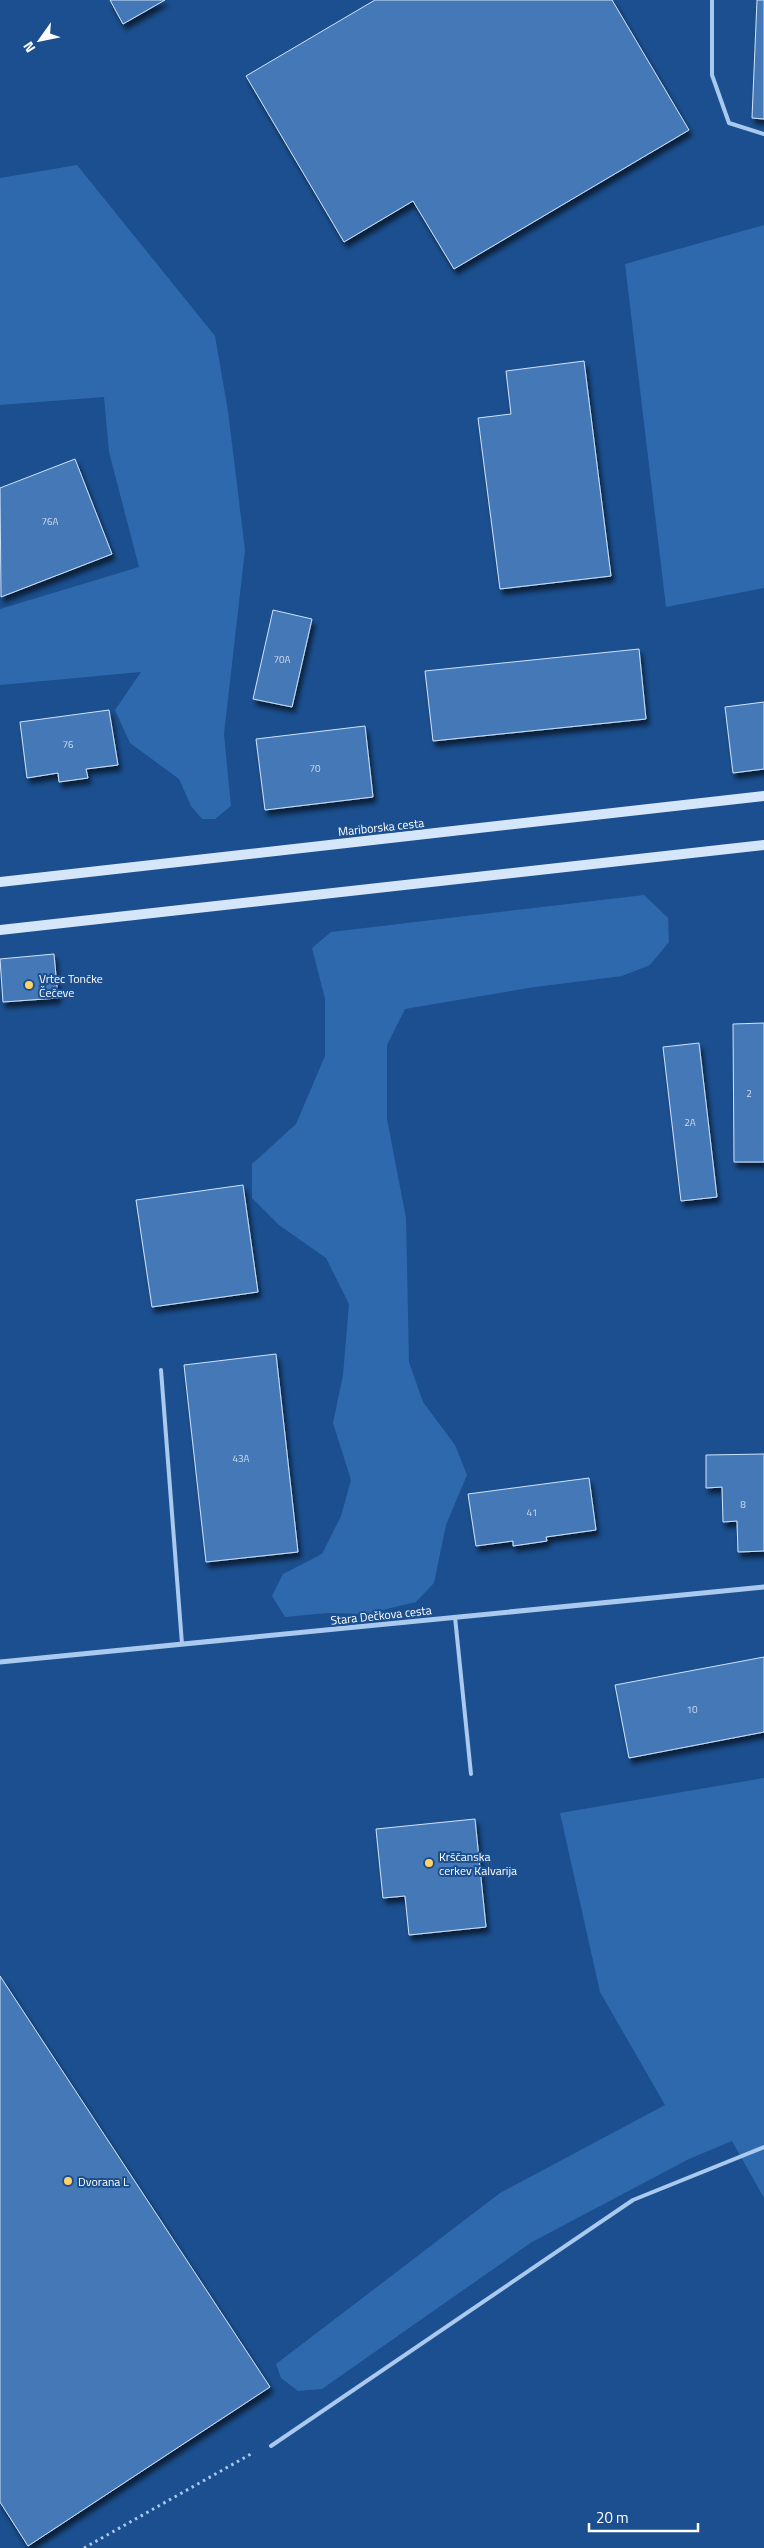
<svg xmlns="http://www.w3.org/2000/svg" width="764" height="2548" font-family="'Titillium Web',sans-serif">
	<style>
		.green { fill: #2e69ad }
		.building { fill: #4478b7; stroke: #cfe3fa; filter: url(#shadow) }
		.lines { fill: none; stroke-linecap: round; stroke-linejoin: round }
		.path { stroke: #a9c9ee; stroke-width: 3; stroke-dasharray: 2.5 4; stroke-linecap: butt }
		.service { stroke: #a9c9ee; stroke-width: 4 }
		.minor { stroke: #a9c9ee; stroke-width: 5 }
		.secondary { stroke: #d6e6fa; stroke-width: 10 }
		.poi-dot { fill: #ffd166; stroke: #1b4f8f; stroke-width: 2 }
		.labels { text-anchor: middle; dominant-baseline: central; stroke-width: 4; stroke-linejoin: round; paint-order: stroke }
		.number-label { font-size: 10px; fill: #d0dded }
		.street-label { font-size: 12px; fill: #fff; stroke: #1b4f8f }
		.poi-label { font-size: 12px; fill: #fff; stroke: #1b4f8f; text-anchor: start }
	</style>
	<defs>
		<filter id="shadow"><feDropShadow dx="3" dy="5.5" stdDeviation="2.5" flood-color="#0009"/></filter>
	</defs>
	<rect width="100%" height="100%" fill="#1b4f8f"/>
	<g class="green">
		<path d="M77,165L215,336L228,411L245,550L224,734L231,806L215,819H202L191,806L179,779L130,743L115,710L141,672L0,685V609L139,567L109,452L104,397L0,405V178Z"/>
		<path d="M764,225V588L666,607L625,264Z"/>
		<path d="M644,895L668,918L669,942L650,965L622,976L535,987L405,1009L387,1045V1119L406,1218L409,1362L423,1402L455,1445L467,1475L446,1525L434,1583L416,1602L366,1614L328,1613L285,1617L272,1596L283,1574L322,1554L341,1516L351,1480L333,1423L343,1375L349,1304L326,1258L279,1225L252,1198V1164L296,1124L325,1056V999L312,948L331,932Z"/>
		<path d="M764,1778V2198L732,2141L689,2159L532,2242L322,2389L298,2391L281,2378L276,2364L500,2193L665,2105L600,1992L560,1813Z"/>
	</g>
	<g class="building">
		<path d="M110,0H165L123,24Z"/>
		<path d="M375,0H612L689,130L454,269L413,201L344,242L246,76Z"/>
		<path d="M757,0H764V119L752,118Z"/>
		<path d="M584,361L611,576L500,589L478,418L511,414L506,371Z"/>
		<path d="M75,459L112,554L1,597L0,488Z"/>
		<path d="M273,610L312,619L292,707L253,699Z"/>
		<path d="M639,649L646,719L433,741L425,671Z"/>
		<path d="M764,702V769L733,773L725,707Z"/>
		<path d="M109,710L118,765L86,769L88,778L59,782L58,773L27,778L20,722Z"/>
		<path d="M365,726L373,797L265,810L256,739Z"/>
		<path d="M54,954L58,998L3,1002L0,959Z"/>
		<path d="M764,1023V1162H734L733,1024Z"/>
		<path d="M699,1043L717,1197L681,1201L663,1047Z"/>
		<path d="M243,1185L258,1292L152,1307L136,1200Z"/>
		<path d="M276,1354L298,1552L206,1562L184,1365Z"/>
		<path d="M764,1454V1551L738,1552L737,1521L723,1522L722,1487L706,1488V1455Z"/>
		<path d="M589,1478L596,1530L546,1537L547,1541L513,1546V1541L476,1546L468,1494Z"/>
		<path d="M764,1657V1732L629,1758L615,1685Z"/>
		<path d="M475,1819L486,1927L409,1935L405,1896L383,1898L376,1829Z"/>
		<path d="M0,1976L270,2387L28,2546L0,2502Z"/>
	</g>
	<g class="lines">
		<path class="path" d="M84,2548L251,2454"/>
		<g class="service">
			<path d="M712,0V75L729,123L764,134"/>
			<path d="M161,1370L182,1644"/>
			<path d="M455,1617L471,1774"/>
			<path d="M271,2446L633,2200L764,2147"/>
		</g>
		<path class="minor" d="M0,1662L764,1587"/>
		<g class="secondary">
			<path d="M0,882L764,796"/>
			<path d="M0,930L764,845"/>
		</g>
	</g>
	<g class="poi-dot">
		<circle cx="29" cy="985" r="5"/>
		<circle cx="429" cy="1863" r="5"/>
		<circle cx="68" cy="2181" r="5"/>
	</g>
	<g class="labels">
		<g class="number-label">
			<text x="50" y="521">76A</text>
			<text x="282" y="659">70A</text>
			<text x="68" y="744">76</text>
			<text x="315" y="768">70</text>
			<text x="749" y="1093">2</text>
			<text x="690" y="1122">2A</text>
			<text x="241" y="1458">43A</text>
			<text x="743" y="1504">8</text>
			<text x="532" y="1512">41</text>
			<text x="692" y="1709">10</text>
		</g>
		<g class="street-label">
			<text transform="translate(381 827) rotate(-6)">Mariborska cesta</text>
			<text transform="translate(381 1615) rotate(-6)">Stara Dečkova cesta</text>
		</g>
		<g class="poi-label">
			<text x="39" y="978">Vrtec Tončke<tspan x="39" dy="14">Čečeve</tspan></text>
			<text x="439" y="1856">Krščanska<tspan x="439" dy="14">cerkev Kalvarija</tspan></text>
			<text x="78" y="2181">Dvorana L</text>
		</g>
	</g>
	<g transform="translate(40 40) rotate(237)" stroke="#1b4f8f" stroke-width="4" paint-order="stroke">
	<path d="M0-4L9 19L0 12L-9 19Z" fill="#ffffff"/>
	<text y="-8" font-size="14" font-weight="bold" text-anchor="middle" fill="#ffffff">N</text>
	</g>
	<path d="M589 2523v8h109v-8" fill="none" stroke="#ffffff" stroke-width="2.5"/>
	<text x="596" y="2523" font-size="15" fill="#ffffff" stroke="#1b4f8f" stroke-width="4" paint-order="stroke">20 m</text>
</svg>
